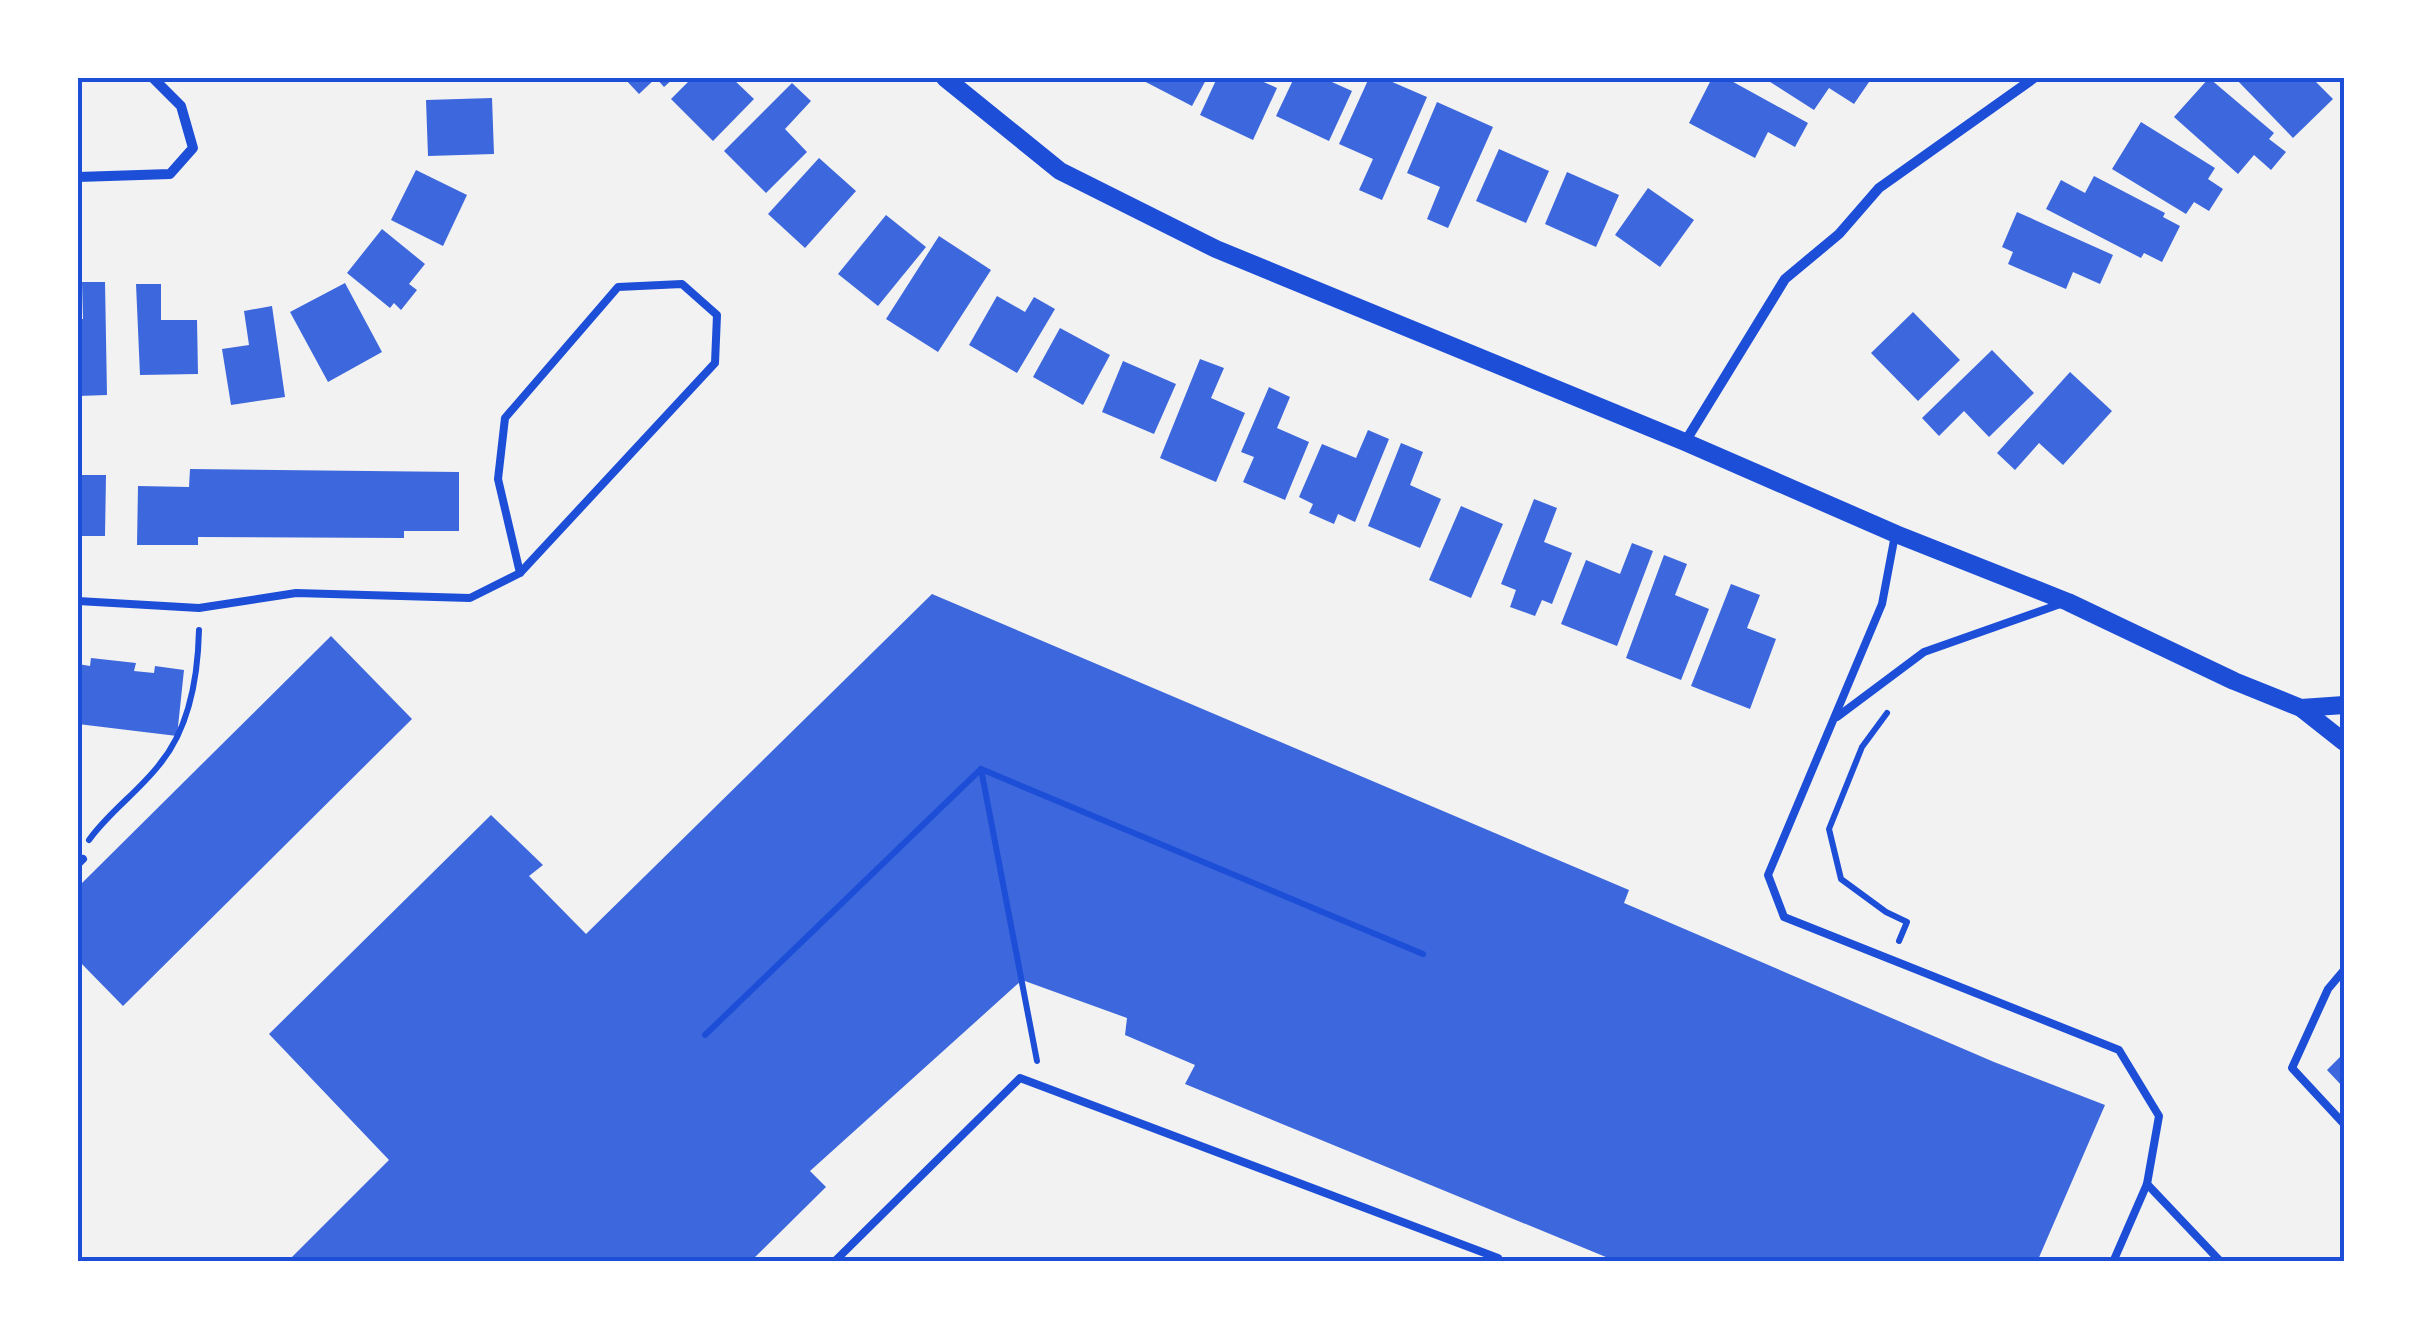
<svg xmlns="http://www.w3.org/2000/svg" width="2422" height="1339" font-family="Mulish,sans-serif">
	<style>
		.building { fill: #3d67dc }
		.lines { fill: none; stroke-linecap: round; stroke-linejoin: round }
		.path { stroke: #1d4ed8; stroke-width: 6 }
		.service { stroke: #1d4ed8; stroke-width: 8 }
		.minor { stroke: #1d4ed8; stroke-width: 10 }
		.tertiary { stroke: #1d4ed8; stroke-width: 18 }
		.neatline { fill: none; stroke: #1d4ed8; stroke-width: 4 }
	</style>
	<rect width="100%" height="100%" fill="#f2f2f2"/>
	<g class="building">
		<path d="M624,78H674L664,87L656,78L639,94Z"/>
		<path d="M692,78H732L754,99L713,141L671,99Z"/>
		<path d="M1138,78H1207L1192,106Z"/>
		<path d="M1217,78H1255L1277,88L1253,140L1200,115Z"/>
		<path d="M1294,78H1323L1352,91L1329,141L1276,116Z"/>
		<path d="M1369,78H1383L1427,97L1382,200L1359,190L1373,159L1339,144Z"/>
		<path d="M1712,78H1726L1808,123L1795,147L1768,132L1755,158L1689,123Z"/>
		<path d="M1764,78H1863L1869,82L1854,104L1829,88L1814,110Z"/>
		<path d="M2209,78L2274,133L2269,139L2286,152L2271,170L2254,155L2238,174L2174,117Z"/>
		<path d="M2235,78H2312L2333,99L2293,138Z"/>
		<path d="M792,83L811,101L785,129L807,152L766,193L724,151Z"/>
		<path d="M492,98L494,154L428,156L426,100Z"/>
		<path d="M1437,102L1493,127L1448,228L1427,219L1440,187L1407,173Z"/>
		<path d="M2141,122L2215,168L2208,179L2223,189L2209,211L2194,202L2186,214L2112,169Z"/>
		<path d="M1499,149L1549,171L1526,223L1476,201Z"/>
		<path d="M819,158L856,191L805,248L768,214Z"/>
		<path d="M416,170L467,195L443,246L391,220Z"/>
		<path d="M1567,172L1619,195L1596,247L1545,224Z"/>
		<path d="M2094,176L2165,213L2163,217L2180,226L2162,262L2144,253L2141,258L2046,209L2061,180L2085,193Z"/>
		<path d="M1648,188L1694,220L1660,267L1615,235Z"/>
		<path d="M2017,212L2113,255L2100,284L2073,272L2066,289L2008,264L2013,252L2002,247Z"/>
		<path d="M886,215L926,247L878,306L838,274Z"/>
		<path d="M382,229L425,264L409,284L417,290L401,310L394,303L390,308L347,273Z"/>
		<path d="M939,236L991,270L938,352L886,319Z"/>
		<path d="M82,282H105L107,395L78,396V319H83Z"/>
		<path d="M345,283L382,352L328,382L290,312Z"/>
		<path d="M136,284H161V320H197L198,374L140,375Z"/>
		<path d="M997,296L1025,312L1034,297L1055,309L1017,373L969,345Z"/>
		<path d="M272,306L285,397L231,405L222,349L249,345L244,311Z"/>
		<path d="M1913,312L1960,360L1918,401L1871,353Z"/>
		<path d="M1060,328L1110,355L1083,405L1033,377Z"/>
		<path d="M1992,350L2034,393L1989,437L1964,411L1939,436L1922,418Z"/>
		<path d="M1200,359L1224,368L1211,398L1245,413L1216,482L1160,458Z"/>
		<path d="M1123,361L1176,384L1154,434L1102,412Z"/>
		<path d="M2070,372L2112,411L2063,465L2039,443L2015,470L1997,453Z"/>
		<path d="M1269,387L1290,397L1277,428L1309,442L1285,500L1243,482L1254,457L1241,452Z"/>
		<path d="M1368,430L1389,439L1355,522L1338,514L1334,524L1309,513L1313,504L1299,497L1322,444L1356,458Z"/>
		<path d="M1401,443L1423,452L1410,485L1441,499L1420,548L1368,526Z"/>
		<path d="M190,469L459,472V531H404V538L198,537V545H137L138,486L189,487Z"/>
		<path d="M78,475H106L105,536H78Z"/>
		<path d="M1534,499L1557,508L1544,542L1572,553L1552,604L1542,600L1535,616L1510,607L1516,590L1501,584Z"/>
		<path d="M1461,506L1503,524L1471,598L1429,580Z"/>
		<path d="M1632,543L1653,551L1617,646L1561,624L1586,560L1620,574Z"/>
		<path d="M1664,555L1687,564L1675,595L1709,609L1681,680L1626,658Z"/>
		<path d="M1731,584L1760,595L1747,628L1776,639L1750,709L1691,686Z"/>
		<path d="M932,594L1629,890L1624,903L1994,1062L2105,1105L2037,1262H1618L1185,1084L1195,1065L1125,1035L1127,1018L1022,980L810,1171L826,1187L750,1262H287L389,1160L269,1034L491,815L543,865L529,876L586,934Z"/>
		<path d="M331,636L412,719L123,1006L78,960V887Z"/>
		<path d="M91,658L136,663L134,671L154,673L155,666L184,670L177,736L78,724V664L90,666Z"/>
		<path d="M2344,1053V1088L2327,1070Z"/>
	</g>
	<g class="lines">
		<g class="path">
			<path d="M1887,713L1862,747L1829,829L1841,879L1886,912L1907,922L1899,941"/>
			<path d="M89,840C108,813 138,792 159,765C190,728 198,676 199,630"/>
			<path d="M705,1035L981,769"/>
			<path d="M1037,1061L981,769L1423,954"/>
		</g>
		<g class="service">
			<path d="M1895,535L1882,604L1768,875L1784,917L2119,1050L2159,1116L2147,1184L2113,1262"/>
			<path d="M78,601L199,608L296,593L470,598L520,573L715,363L717,315L682,284L618,287L505,418L498,479L520,573"/>
			<path d="M1837,717L1924,652L2063,603"/>
			<path d="M78,864L83,859"/>
			<path d="M2344,970L2328,989L2292,1068L2344,1124"/>
			<path d="M2147,1184L2221,1262"/>
			<path d="M834,1262L1020,1078L1498,1258"/>
		</g>
		<g class="minor">
			<path d="M78,177L170,174L193,148L181,106L153,78"/>
			<path d="M1685,442L1785,279L1839,234L1879,188L2034,78"/>
		</g>
		<g class="tertiary">
			<path d="M945,78L1060,171L1216,249L1685,442L1896,534L2068,602L2234,681L2301,708L2344,742"/>
			<path d="M2301,708L2344,705"/>
		</g>
	</g>
	<rect width="2422" height="1339" fill="none" stroke="#ffffff" stroke-width="160"/>
	<rect x="80" y="80" width="2262" height="1179" class="neatline"/>
</svg>
